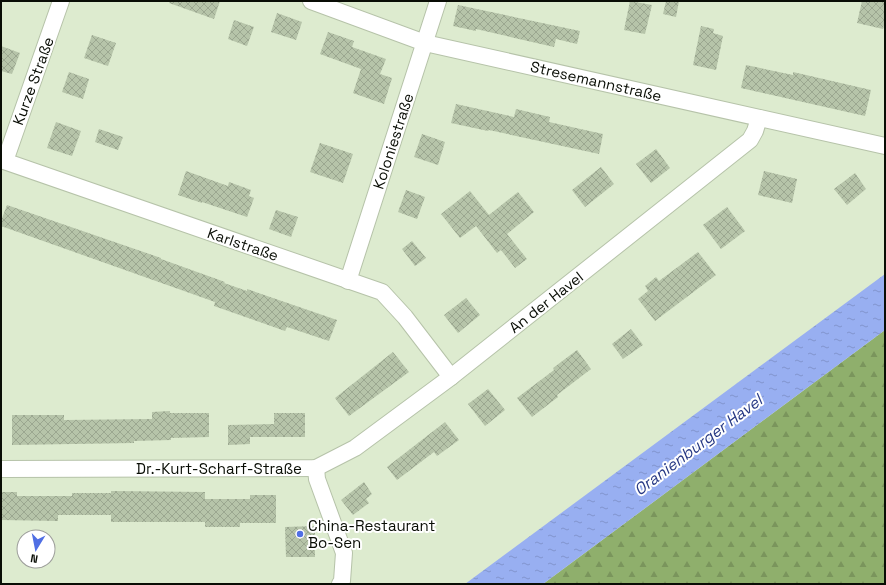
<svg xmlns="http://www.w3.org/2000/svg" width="886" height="585" font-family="'Space Grotesk',sans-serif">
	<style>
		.forest { fill: url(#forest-firs) }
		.water { fill: url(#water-ripples) }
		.building { fill: url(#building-cross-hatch) }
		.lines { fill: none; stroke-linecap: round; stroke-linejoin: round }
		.minor-casing { stroke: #b6c3a9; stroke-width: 18 }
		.minor { stroke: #fff; stroke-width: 16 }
		.poi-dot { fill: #506fe4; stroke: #fff; stroke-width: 1.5 }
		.labels { text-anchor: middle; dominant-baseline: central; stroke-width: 4; stroke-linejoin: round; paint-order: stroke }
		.street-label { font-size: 15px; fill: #090d05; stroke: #fff }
		.poi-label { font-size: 15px; fill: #090d05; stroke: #fff; text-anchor: start }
		.water-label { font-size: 16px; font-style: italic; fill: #263884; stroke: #fff }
	</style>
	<defs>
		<pattern id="forest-firs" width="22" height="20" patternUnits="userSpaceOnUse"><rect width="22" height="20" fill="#8faf6c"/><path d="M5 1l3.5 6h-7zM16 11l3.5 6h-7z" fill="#7a955c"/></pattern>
		<pattern id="water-ripples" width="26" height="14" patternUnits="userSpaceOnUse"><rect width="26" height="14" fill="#98aff1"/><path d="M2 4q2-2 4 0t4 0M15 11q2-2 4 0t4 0" fill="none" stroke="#8295cd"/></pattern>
		<pattern id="building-cross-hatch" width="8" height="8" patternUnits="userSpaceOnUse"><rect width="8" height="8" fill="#b6c4a9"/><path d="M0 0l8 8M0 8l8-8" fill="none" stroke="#9ba790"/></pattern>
	</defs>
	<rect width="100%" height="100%" fill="#ddebcf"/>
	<path class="forest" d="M885,330V584H543Z"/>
	<path class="water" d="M885,274V330L543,584H465Z"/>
	<g class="building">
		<path d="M170,1H220L214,19L169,3Z"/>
		<path d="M630,1L652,5L645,34L624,30Z"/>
		<path d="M666,1H679L676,17L663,14Z"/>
		<path d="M862,1H885V22L883,29L857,23Z"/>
		<path d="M458,5L580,31L577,44L556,39L554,47L476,29V31L453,26Z"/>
		<path d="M277,13L302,22L296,40L271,32Z"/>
		<path d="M234,20L254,27L247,46L228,39Z"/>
		<path d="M701,26L714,29L713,33L723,36L716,70L693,65Z"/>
		<path d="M328,32L354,41L352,47L386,59L380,74L392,78L384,104L353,93L361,69L320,54Z"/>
		<path d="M92,35L116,43L108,66L84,58Z"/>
		<path d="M1,46L20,53L12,74L1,71Z"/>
		<path d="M746,65L793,75V72L871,90L865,116L741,88Z"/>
		<path d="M69,72L89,79L83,99L62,92Z"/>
		<path d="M456,104L514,117L516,109L550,117L549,122L603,134L599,154L489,130L488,131L451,123Z"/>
		<path d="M56,122L81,131L72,156L47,148Z"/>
		<path d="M99,129L123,137L118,150L95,142Z"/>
		<path d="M422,134L445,142L438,165L414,157Z"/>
		<path d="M320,143L353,154L343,183L310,172Z"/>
		<path d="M656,149L670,168L651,183L636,164Z"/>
		<path d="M601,167L614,184L585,207L572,190Z"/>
		<path d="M186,171L228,186L229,182L251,190L249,196L254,198L247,217L202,202V203L178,195Z"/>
		<path d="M764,171L797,179L792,203L758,195Z"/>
		<path d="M855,173L866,189L847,205L834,189Z"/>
		<path d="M406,190L425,197L417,219L398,212Z"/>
		<path d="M470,191L489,215L518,192L534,212L507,234L527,259L515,268L501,250L497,253L476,226L460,238L441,214Z"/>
		<path d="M7,205L161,258V259L225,282L224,283L247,291V289L337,320L329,341L287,327L285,331L214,306L215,302L1,226V221Z"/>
		<path d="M727,207L745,231L721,249L703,225Z"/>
		<path d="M276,210L298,217L291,237L269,229Z"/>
		<path d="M412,241L426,258L415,266L402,249Z"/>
		<path d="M698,252L716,275L655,321L638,299L648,291L645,286L656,277L659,281Z"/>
		<path d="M466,298L480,315L458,333L444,315Z"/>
		<path d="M631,329L643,345L623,359L612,344Z"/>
		<path d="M577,350L591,369L557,395L558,397L532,417L517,398L554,370L553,368Z"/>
		<path d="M393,352L409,372L349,416L335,398Z"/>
		<path d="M488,389L505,410L485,426L468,404Z"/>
		<path d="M170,411V413H209V437L171,438V440L134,441V443L12,445V415H64V420L152,419V412Z"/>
		<path d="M274,413H305V437H250V444L228,445V425L274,424Z"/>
		<path d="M445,422L459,440L437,456L434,452L397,480L387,467Z"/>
		<path d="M364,482L372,494L366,499L369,503L353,515L341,500Z"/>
		<path d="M111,491L205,492V499H250V495H276V523H240V527H205V522H111V515H58V521L1,520V492H17V496H72V493H111Z"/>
		<path d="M315,526V557H286L285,527Z"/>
	</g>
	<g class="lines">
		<g class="minor-casing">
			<g id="minor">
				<path d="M311,1L425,43L885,146"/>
				<path d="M1,160L382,292L405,317L451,377"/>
				<path d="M5,161L61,1"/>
				<path d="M348,281L438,1"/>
				<path d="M316,468L317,479L344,553L342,581L340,584"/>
				<path d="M1,469L316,468L355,448L451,377L750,140L755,131L759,118"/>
			</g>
		</g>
		<use href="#minor" class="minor"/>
	</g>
	<circle class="poi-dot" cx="300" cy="534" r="4"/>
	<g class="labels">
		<g class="street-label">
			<text transform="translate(33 81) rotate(-70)">Kurze Straße</text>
			<text transform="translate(596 81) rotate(13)">Stresemannstraße</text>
			<text transform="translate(393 141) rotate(-72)">Koloniestraße</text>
			<text transform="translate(243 244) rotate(19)">Karlstraße</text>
			<text transform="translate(546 302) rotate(-38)">An der Havel</text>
			<text x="219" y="468">Dr.-Kurt-Scharf-Straße</text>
		</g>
		<g class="poi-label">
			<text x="308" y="525">China-Restaurant<tspan x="308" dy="17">Bo-Sen</tspan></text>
		</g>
		<g class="water-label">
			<text transform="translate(698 445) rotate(-37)">Oranienburger Havel</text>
		</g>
	</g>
	<rect width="886" height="585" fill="none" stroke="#090d05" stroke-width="4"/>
	<g transform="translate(36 549) rotate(190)"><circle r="19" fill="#ffffff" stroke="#9d9e9b"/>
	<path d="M0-3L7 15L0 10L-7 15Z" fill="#506fe4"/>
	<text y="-6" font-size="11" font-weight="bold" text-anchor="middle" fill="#090d05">N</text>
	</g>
</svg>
